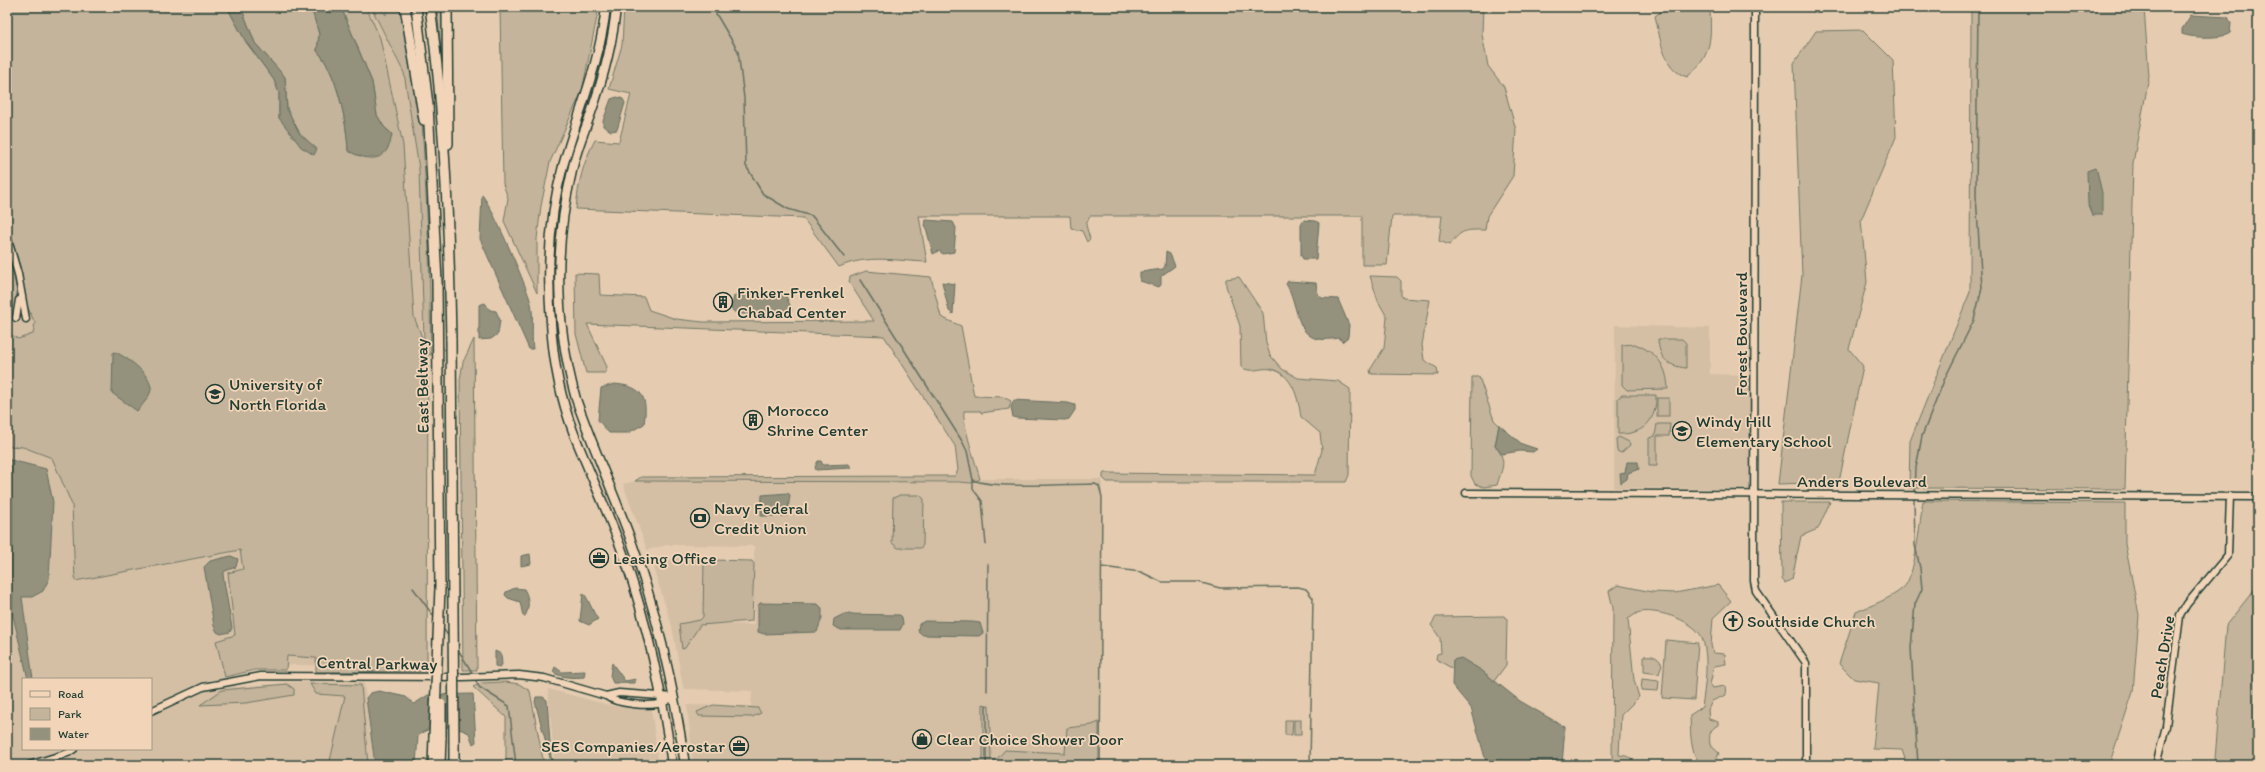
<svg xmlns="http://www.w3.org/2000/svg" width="2265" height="772" font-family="Itim,sans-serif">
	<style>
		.built { fill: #d4bfa5; fill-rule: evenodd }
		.green { fill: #c4b49b; stroke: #727868 }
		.water { fill: #94917d; stroke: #656f60 }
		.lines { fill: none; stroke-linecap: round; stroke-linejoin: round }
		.stream { stroke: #656f60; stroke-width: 1.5 }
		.minor-casing { stroke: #1f3d34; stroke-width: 9 }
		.major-casing { stroke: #1f3d34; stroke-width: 11 }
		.highway-casing { stroke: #1f3d34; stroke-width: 12 }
		.minor { stroke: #f2d5b8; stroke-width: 6 }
		.major { stroke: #f2d5b8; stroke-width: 8 }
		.highway { stroke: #f2d5b8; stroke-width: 9 }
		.highway-bridge-casing { stroke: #1f3d34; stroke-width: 12; stroke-linecap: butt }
		.highway-bridge { stroke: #f2d5b8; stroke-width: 9 }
		.labels { text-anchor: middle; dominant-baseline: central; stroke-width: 3.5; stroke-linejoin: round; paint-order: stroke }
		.poi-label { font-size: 17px; fill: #1f3d34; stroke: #f2d5b8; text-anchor: start }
		.street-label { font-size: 17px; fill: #1f3d34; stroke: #f2d5b8 }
	</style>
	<rect width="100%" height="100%" fill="#e5ccb0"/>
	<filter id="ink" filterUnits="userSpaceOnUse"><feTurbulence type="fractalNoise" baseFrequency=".025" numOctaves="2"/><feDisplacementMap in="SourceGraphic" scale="8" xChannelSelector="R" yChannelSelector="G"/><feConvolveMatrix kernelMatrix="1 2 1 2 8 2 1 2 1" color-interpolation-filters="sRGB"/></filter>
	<g filter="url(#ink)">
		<g class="built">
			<path d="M7,7H371L404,73L419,169L422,269L423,667L291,665L234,671L236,687L294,682H364L374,765H7ZM23,679H151V749H23Z"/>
			<path d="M1615,325L1710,328V374L1751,375L1750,489L1614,488Z"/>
			<path d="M980,479H1102L1099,765H693L687,705L751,706L752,691L685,689L683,687L672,626L654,571L656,563L678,558H706V623L754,625V546L667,545L647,550L623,484L635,481L971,483Z"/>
			<path d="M548,689L613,706L651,708L659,765H561V760L554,759Z"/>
		</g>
		<g class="green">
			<path d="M7,7H227L246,42L274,80L279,93V118L290,131L316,149L300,134L287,109L285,77L255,43L241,7H311L319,34L317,51C337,71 347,123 348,151L392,134L384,127L377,115L372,82L341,7H366L380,38L403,145L414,317L424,342L419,169L404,73L371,7H379L386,15V7H403L422,121L429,250L431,355L428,354L427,671L316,672V658L287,656L286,670H255L225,677L216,641L235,635L228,573L243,569L240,550L75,581L72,505L52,458L23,447L7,446V332L18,339L33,334L35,323L27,306L20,266L7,223Z"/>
			<path d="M437,7H445L444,86Z"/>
			<path d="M500,7H599L582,91L550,162L541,206L537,239V293L504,221L508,198L503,184Z"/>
			<path d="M624,7H1483L1482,34L1488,66L1504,87L1516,130L1513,176L1487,216L1485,230C1466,230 1461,229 1450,245L1439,241L1442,216H1392L1387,265H1362V216H1090L1086,225L1090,239L1087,242L1082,231L1071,228L1070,216H919L927,262C896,261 868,254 839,267L803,218L576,209C578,184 583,162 595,140L619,142L631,94L609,89L622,45Z"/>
			<path d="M1667,7H1710C1711,39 1713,55 1687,77C1662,69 1661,39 1655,16Z"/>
			<path d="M1971,7H2144L2149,77L2133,163L2125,489L1909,488L1910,441L1970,292Z"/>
			<path d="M1863,30L1893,60L1896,137L1861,220L1867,282L1849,349L1863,366L1839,482L1778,484L1802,275L1794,63L1816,31Z"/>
			<path d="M7,247L17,291L14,317L7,318Z"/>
			<path d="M866,271L931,277L941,317L961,326L974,396L1003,397L1011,401L1009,409L981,413V411H964C962,423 976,464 980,479L971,483L959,482L635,481L641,477L955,476L958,470L955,446L884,336L587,324L607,367L605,373H586L576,334L575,273L599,274L600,295L644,297L649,310L676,319L703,322L874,321L849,282L850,277Z"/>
			<path d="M1370,276L1397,277L1401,281V295L1403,298L1430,300L1422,345L1424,360L1437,368L1438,375L1371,374L1370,370L1384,348L1387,317L1378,301Z"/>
			<path d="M1239,277L1263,313L1266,343L1270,355L1282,369L1298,378L1338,381L1350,389L1349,475L1346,482H1107L1103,478V473L1315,475L1322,450L1320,433L1301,417C1298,398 1293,374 1271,369C1260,367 1251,374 1241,367L1240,326L1226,286V279Z"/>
			<path d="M474,339L477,670H463L460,380L463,362Z"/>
			<path d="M1658,339H1682L1686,343V368C1667,366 1659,358 1658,339Z"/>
			<path d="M1635,344C1657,353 1667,365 1668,389L1627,390L1622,385V345Z"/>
			<path d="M1472,377H1479L1494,420L1499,425L1495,446C1508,461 1502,468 1497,485L1484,487L1475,484L1471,476Z"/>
			<path d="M1622,395H1656C1657,420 1644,435 1618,434V398Z"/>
			<rect x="1657" y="398" width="12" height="18"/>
			<path d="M1657,424H1670L1669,436H1657V466H1649V438L1655,436Z"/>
			<path d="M1619,437L1629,442L1630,445L1621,453L1617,451L1616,439Z"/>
			<path d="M900,495H920L924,499L923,545L921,548H898L892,543L893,498Z"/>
			<path d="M1923,501L2125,503V544L2139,615L2133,692L2109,765H1907L1902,750L1873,749L1879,683L1854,679L1839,664L1856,612C1872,605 1890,599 1903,588C1916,577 1920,518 1923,501Z"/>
			<path d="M1781,502H1830L1818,529L1801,536L1792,579L1785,583L1782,579Z"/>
			<path d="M711,560L752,561L754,564L752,621L700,625L685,648L682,649L679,624L700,620L703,617L704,561Z"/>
			<path d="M1618,585L1652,592L1675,593L1718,585L1731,601L1713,618L1711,645L1713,653L1725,654L1726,664L1714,666L1710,685L1712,688L1725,686L1726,695L1712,701L1708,710L1709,719L1718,722V725C1709,730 1709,735 1710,745L1719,753L1714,764C1688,771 1691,731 1690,715L1702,707C1705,687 1709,660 1703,640C1697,621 1658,609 1641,612C1637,612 1632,617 1628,619L1634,680L1639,697L1621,715L1619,755C1627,756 1631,756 1634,765H1612L1613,608L1609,591Z"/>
			<path d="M2258,585V765H2213L2215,759L2226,625Z"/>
			<path d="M1504,616L1507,618L1506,665L1494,681L1481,670L1453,660V669L1436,659L1437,654L1441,653L1440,638L1431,625L1436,617Z"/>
			<path d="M1666,640L1698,643L1694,700L1662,698Z"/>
			<path d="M1644,656C1653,655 1657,656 1662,664L1659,674L1644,672Z"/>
			<path d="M1642,679L1659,681L1658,691L1641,690Z"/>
			<path d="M506,682L519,684L530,691L544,765H506V717L473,687L481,683Z"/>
			<path d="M287,684L294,689V695L246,703L200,705L222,690Z"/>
			<path d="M310,684L361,685L368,765H329L345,696L316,694Z"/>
			<path d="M983,704L989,706L991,759L996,760L1005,750L1065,753L1067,728L1092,725L1099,722V765H882L977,764L983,757Z"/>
			<path d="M713,705L758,708L761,713L752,717L699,716L697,712Z"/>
			<path d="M1285,720H1293L1292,735H1285Z"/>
			<rect x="1294" y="720" width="7" height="15"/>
		</g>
		<g class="water">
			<path d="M227,7H241L255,43L285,77L287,109L300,134L317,149L314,155L301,147L279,118V93L274,80L246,42Z"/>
			<path d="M311,7H341L372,82L377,115L384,127L392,134C388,163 370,162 348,151C347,123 337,71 317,51L319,34Z"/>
			<path d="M2191,15L2228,17L2231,23L2230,33C2223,39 2191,38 2182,34V29Z"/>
			<path d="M617,97L623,99L625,103L617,130L611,131L603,126V121L611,99Z"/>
			<path d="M2095,168L2097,171L2102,193V215H2092L2088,205L2087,171Z"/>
			<path d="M482,195C492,206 527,287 531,303C534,317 531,334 533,349H529L480,239Z"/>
			<path d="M926,220L953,222L956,228L954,252L943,254L939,251L933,254L925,224Z"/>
			<path d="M1304,220L1316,221L1319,223L1316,259H1303L1301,255V225Z"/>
			<path d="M1166,252L1170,254L1175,266L1161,276V285L1159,287L1140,281V272L1163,269L1165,266Z"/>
			<path d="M1288,281L1316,283L1318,295L1322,298L1338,299L1349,325L1348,337L1342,342L1340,338C1333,339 1324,340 1318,339C1295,335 1298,302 1286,284Z"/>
			<path d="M942,282L955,284L953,314L949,311Z"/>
			<path d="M739,292H774L786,296L792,310L789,314H737L731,309L734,296Z"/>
			<path d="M485,303L490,310L496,311L500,320L498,334L491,339L479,340V305Z"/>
			<path d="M115,352C128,358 148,372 151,387C153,393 141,407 137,411L112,393L113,353Z"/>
			<path d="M614,384C643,386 648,397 644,424L628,433H609L598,420L601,388Z"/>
			<path d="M1014,400L1068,403L1075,405V410L1069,419L1065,420L1016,418L1013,417L1011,407Z"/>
			<path d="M1499,425L1522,444L1537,449L1533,452L1520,451L1502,454L1495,446Z"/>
			<path d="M7,459L46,469L53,502L49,579L43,591L32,597H22L33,679H28L7,591Z"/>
			<path d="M818,461H821L823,465L849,464L851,468L816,470L815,467Z"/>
			<path d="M1627,462H1638L1639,469L1628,473L1627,479L1621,483L1620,474L1625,473Z"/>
			<path d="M788,493L790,495L787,516H761L762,495Z"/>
			<path d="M530,554L531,564L521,566V556Z"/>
			<path d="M231,556L238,559L236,567L225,571L223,575L232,628L230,632L221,634L217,632L214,626L204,567L210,561Z"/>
			<path d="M515,588L524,589C529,597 530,608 525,616H523L520,602L508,598L505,595L506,592Z"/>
			<path d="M583,593C587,595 593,613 598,619L589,625L580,621Z"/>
			<path d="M760,603L818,604L822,608V618L817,632L764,634L758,632V606Z"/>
			<path d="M844,614L900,615L902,617L903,624L900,630H841L833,626L834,619Z"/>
			<path d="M925,621L973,622L980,623L983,633L979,636L923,635L918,631L919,624Z"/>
			<path d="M495,651L501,654L502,665L500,667L495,666Z"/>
			<path d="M1461,658L1481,670L1520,701L1565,727L1562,765H1487L1471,708L1452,685L1453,660Z"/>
			<path d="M612,663L625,681L636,679L635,683H613L610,676Z"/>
			<path d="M555,667L562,672L585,671L584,677C575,678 560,678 553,672Z"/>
			<path d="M379,691L406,697L414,704L428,695L473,694L476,742L473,744L469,733C453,725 431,724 418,736L416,765H375L366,698L370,693Z"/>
			<path d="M536,697H543L547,700L551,757L559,765H552L535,702Z"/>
		</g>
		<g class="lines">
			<g class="stream">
				<path d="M712,7L738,51L744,98L746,166L763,194L788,209L812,216L844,257"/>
				<path d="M860,280L962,441L967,451L973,480C993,489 1069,484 1095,484L1099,486L1102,497L1100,765"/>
				<path d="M973,480V489L982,501L986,545"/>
				<path d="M1915,494L1916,468L1922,436L1945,378L1974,320L1982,288L1976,196L1978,7"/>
				<path d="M1914,498L1915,545L1920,568L1922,589L1915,604L1911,648L1918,765"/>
				<path d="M1102,567L1141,572L1162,582H1198L1220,588L1298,587L1306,589L1313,598L1310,765"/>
				<path d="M413,588L435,618"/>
				<path d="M442,627L449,637"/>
				<path d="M457,648L473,674"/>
				<path d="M475,679L479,687L509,706L516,765"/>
				<path d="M987,691L988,564"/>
				<path d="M986,765V705"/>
			</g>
			<g class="minor-casing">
				<g id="minor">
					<path d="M1755,7L1754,581L1756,591L1806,663V765"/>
					<path d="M7,236L18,274L26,319"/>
					<path d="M16,318L19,300"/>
					<path d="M1466,493L2258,497"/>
					<path d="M606,696L619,693L673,697"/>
					<path d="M151,711L203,687L261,676L462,677L519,675L544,678L606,696C616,704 650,707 662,703C666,702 670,699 673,697"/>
					<path d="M29,765L68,753L74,749"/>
					<path d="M2156,765L2166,726L2180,616L2187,604L2228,555L2230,496"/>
				</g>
			</g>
			<g class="major-casing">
				<g id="major">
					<path d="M606,7C600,63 578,113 563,166C549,216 547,271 551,323C553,359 561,400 574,434C591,477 611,518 626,562C648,627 663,697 672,765"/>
					<path d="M616,7C613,43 603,79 591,113C584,132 576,151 572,171C554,246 555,324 576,399C592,445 612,489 629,535C656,608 674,687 685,765"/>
				</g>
			</g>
			<g class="highway-casing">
				<g id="highway">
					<path d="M405,7L424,120"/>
					<path d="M416,7L428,105L437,282L440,588"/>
					<path d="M430,7C445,117 449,229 451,340"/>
					<path d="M447,7L448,144"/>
					<path d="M454,745V765"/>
					<path d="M433,765L434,737"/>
					<path d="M440,765L441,737"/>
				</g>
			</g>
			<use href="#minor" class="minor"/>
			<use href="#major" class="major"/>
			<use href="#highway" class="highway"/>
			<g class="highway-bridge-casing">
				<g id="highway-bridge">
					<path d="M451,340L454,745"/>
					<path d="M441,704V737"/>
					<path d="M434,737L440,588"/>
				</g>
			</g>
			<use href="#highway-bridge" class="highway-bridge"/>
		</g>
	</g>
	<defs>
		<g id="building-ring" transform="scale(1)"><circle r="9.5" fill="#f2d5b8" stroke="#1f3d34" stroke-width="1.5"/><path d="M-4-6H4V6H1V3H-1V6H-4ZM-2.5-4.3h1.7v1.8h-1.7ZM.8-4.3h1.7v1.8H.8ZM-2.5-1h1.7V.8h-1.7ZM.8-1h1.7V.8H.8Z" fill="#1f3d34"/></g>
		<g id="university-ring" transform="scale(1)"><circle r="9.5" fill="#f2d5b8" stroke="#1f3d34" stroke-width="1.5"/><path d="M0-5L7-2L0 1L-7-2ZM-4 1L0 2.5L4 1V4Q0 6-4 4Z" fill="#1f3d34"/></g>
		<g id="school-ring" transform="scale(1)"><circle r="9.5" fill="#f2d5b8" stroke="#1f3d34" stroke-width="1.5"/><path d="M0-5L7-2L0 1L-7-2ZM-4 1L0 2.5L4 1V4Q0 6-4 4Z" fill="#1f3d34"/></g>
		<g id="bank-ring" transform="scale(1)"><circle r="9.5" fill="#f2d5b8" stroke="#1f3d34" stroke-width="1.5"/><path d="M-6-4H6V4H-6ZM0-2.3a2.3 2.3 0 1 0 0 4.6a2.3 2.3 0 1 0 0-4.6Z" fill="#1f3d34"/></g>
		<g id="office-ring" transform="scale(1)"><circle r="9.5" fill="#f2d5b8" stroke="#1f3d34" stroke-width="1.5"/><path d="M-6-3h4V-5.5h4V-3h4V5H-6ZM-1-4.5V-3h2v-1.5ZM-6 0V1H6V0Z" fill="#1f3d34"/></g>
		<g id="church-ring" transform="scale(1)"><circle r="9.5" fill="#f2d5b8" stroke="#1f3d34" stroke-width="1.5"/><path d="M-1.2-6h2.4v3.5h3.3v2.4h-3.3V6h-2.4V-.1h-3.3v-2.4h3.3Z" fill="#1f3d34"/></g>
		<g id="shop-ring" transform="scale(1)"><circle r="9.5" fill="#f2d5b8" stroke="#1f3d34" stroke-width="1.5"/><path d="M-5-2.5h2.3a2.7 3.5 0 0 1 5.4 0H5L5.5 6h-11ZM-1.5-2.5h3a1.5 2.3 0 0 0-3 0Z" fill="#1f3d34"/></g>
	</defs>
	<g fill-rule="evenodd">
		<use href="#building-ring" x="723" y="302"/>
		<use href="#university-ring" x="215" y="394"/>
		<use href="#building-ring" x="753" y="420"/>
		<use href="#school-ring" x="1682" y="431"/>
		<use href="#bank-ring" x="700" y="518"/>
		<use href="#office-ring" x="599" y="558"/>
		<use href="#church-ring" x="1733" y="621"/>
		<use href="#shop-ring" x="922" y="739"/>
		<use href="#office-ring" x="739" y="746"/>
	</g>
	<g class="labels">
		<g class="poi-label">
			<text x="737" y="292">Finker-Frenkel<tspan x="737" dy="20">Chabad Center</tspan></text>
			<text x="229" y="384">University of<tspan x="229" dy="20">North Florida</tspan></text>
			<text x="767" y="410">Morocco<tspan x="767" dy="20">Shrine Center</tspan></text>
			<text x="1696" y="421">Windy Hill<tspan x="1696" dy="20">Elementary School</tspan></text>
			<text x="714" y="508">Navy Federal<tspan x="714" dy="20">Credit Union</tspan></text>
			<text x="613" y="558">Leasing Office</text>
			<text x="1747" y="621">Southside Church</text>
			<text x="936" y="739">Clear Choice Shower Door</text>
			<text x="725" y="746" text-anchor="end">SES Companies/Aerostar</text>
		</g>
		<g class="street-label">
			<text transform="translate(1741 334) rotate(-90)">Forest Boulevard</text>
			<text transform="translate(422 386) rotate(-91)">East Beltway</text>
			<text x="1862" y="481">Anders Boulevard</text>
			<text transform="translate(2162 657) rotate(-81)">Peach Drive</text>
			<text transform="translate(377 663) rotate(1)">Central Parkway</text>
		</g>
	</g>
	<rect width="2265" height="772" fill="none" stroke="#f2d5b8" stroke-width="24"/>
	<rect x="12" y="12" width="2241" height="748" fill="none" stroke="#1f3d34" stroke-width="1.5" filter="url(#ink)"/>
	<rect x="22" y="678" width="130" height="72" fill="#f2d5b8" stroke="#9e9883"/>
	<rect x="30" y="691" width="20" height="6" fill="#f2d5b8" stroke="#9e9883"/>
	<text x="58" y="698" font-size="12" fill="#1f3d34">Road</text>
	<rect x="30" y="708" width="20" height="12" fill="#c4b49b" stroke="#9e9883"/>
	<text x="58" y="718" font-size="12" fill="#1f3d34">Park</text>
	<rect x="30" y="728" width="20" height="12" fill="#94917d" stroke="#9e9883"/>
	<text x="58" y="738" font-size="12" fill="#1f3d34">Water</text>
</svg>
